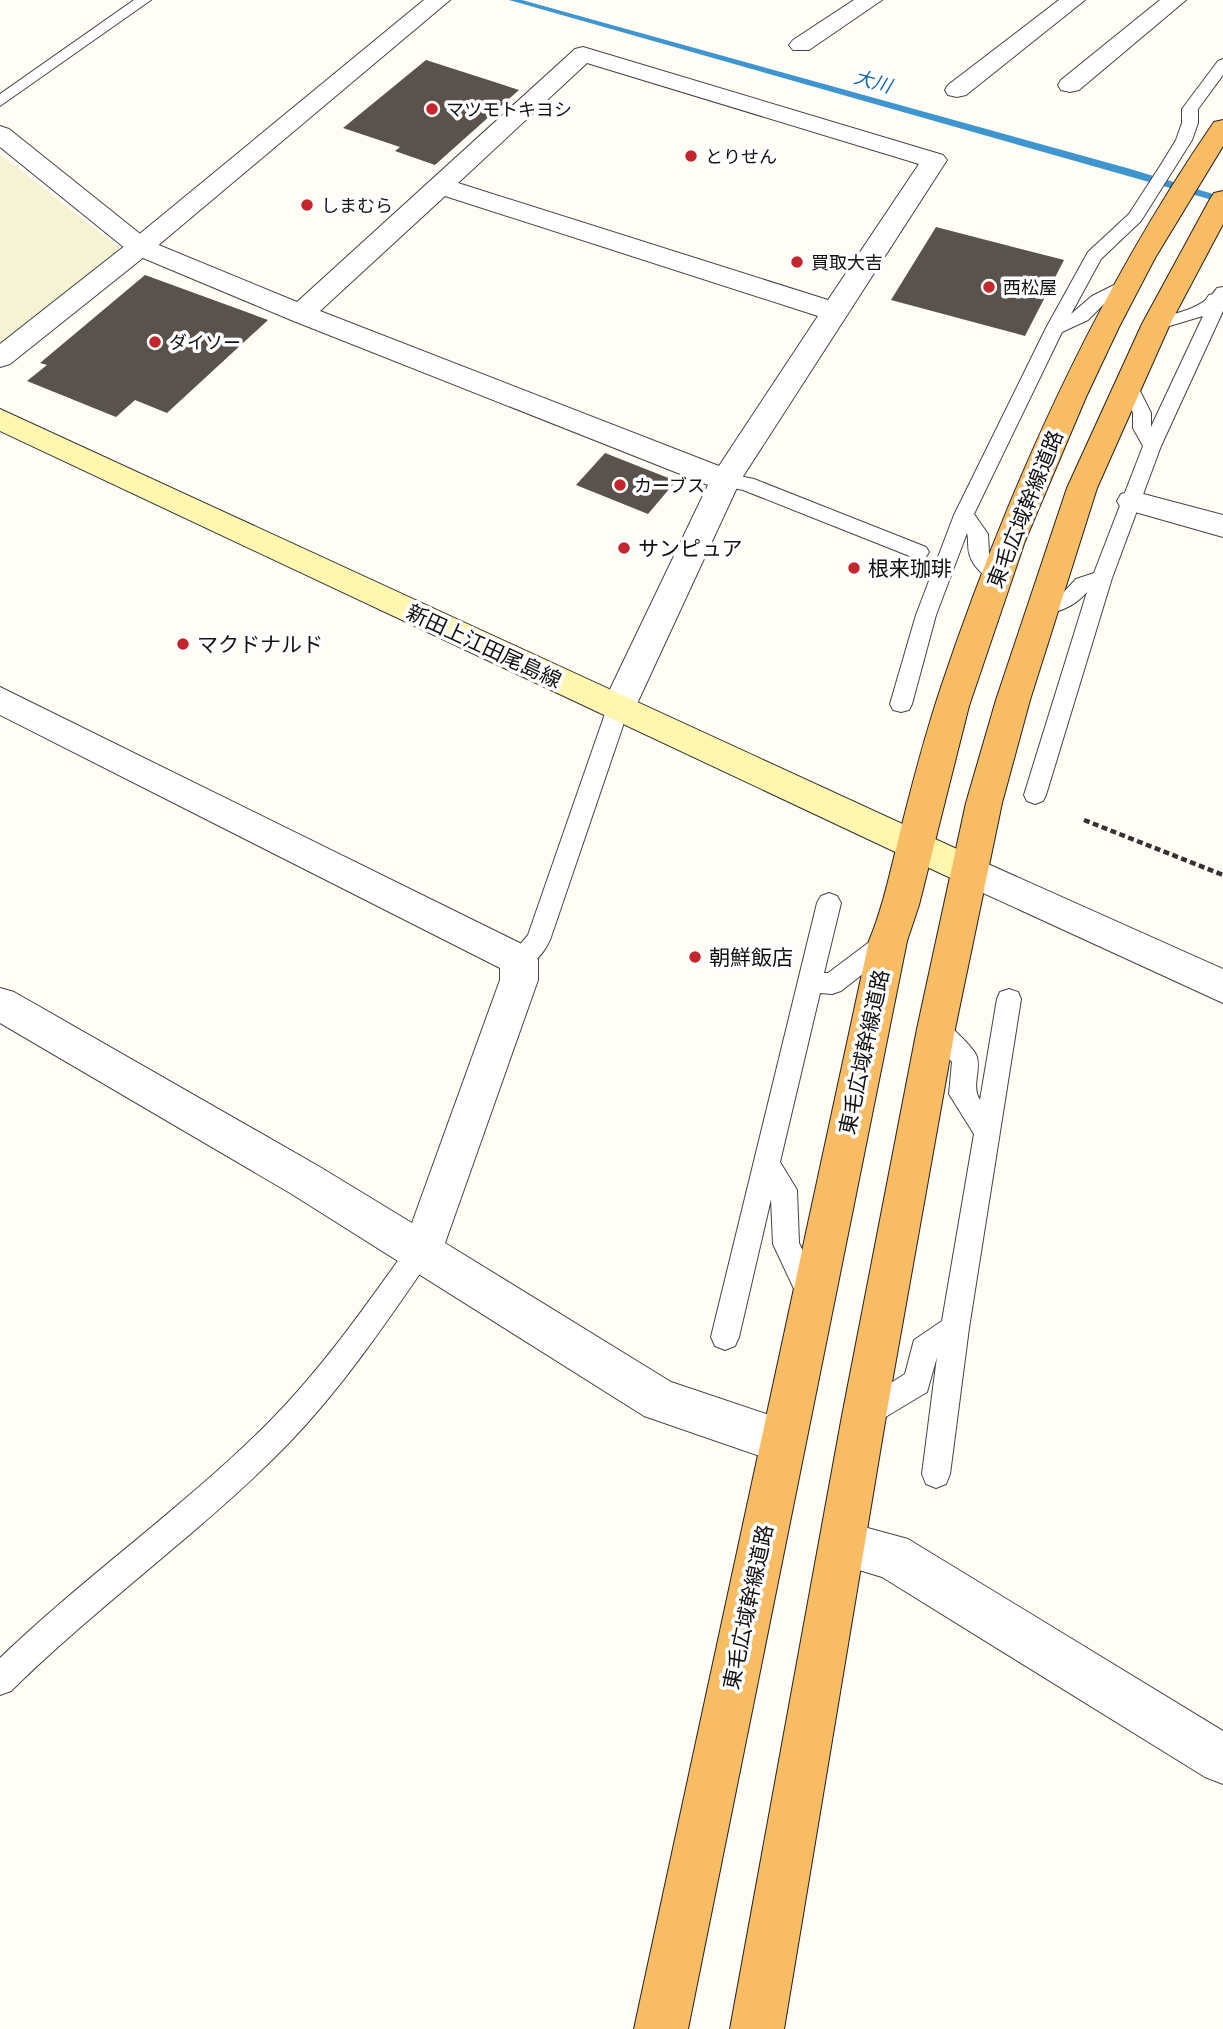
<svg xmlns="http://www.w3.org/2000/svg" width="1223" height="2029" font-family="'Source Serif 4','Noto Sans JP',serif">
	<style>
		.farmland { fill: #f6f3d4 }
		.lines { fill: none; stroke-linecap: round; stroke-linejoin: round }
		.stream { fill: #3f96cf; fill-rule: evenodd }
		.building { fill: #5a524d }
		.service-casing { stroke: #444; stroke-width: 2 }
		.minor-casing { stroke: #444; stroke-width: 2 }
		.tertiary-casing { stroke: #444; stroke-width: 2 }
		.secondary-casing { stroke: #333; stroke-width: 2 }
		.trunk-casing { stroke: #222; stroke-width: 2 }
		.path { stroke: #333; stroke-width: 4.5; stroke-dasharray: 6 3.5; stroke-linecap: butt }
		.service { fill: #fff; fill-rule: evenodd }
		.minor { fill: #fff; fill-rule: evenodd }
		.tertiary { fill: #fff; fill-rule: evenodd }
		.secondary { fill: #fff6b0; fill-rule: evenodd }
		.trunk { fill: #f7bc64; fill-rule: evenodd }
		.poi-dot { fill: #c4262e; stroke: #fff; stroke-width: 2.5 }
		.labels { text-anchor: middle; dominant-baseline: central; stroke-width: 7; stroke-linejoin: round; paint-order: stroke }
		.far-poi-label { font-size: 18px; fill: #111; stroke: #fff; text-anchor: start }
		.far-water-label { font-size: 19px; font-style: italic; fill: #1768a6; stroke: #fff }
		.street-label { font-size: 21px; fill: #111; stroke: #fff }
		.poi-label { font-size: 21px; fill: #111; stroke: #fff; text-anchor: start }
	</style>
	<rect width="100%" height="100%" fill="#fffdf5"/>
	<path class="farmland" d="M0,154L120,248L0,346Z"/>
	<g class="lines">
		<path class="stream" d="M509,0H522L1127,168L1223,197V203Z"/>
	</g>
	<g class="building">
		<path d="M426,60L519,90L435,165L395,151L400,147L343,128Z"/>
		<path d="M936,227L1064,260L1025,336L891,300Z"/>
		<path d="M145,275L268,320L167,413L135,400L116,417L27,381L47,365L40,363Z"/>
		<path d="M605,453L676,481L648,514L576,485Z"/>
	</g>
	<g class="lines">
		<g class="service-casing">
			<g id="service">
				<path d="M134,0H151L0,106V94Z"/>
				<path d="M1223,59V75L1198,109V123L1192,140L1141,221L1101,259L1071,314L1092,296L1130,277L1139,282L1104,304L1088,320L1062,332L974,514L988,534L989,553L1007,575L1004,580C991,584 974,569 970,556C967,549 969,540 967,533L936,615L912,704L909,710L901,712L893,710L890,704L916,615L954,515L1046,328L1088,252L1129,214L1162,163L1176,140L1182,123V109L1218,61Z"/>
				<path d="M1223,287V311L1161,446L1112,578L1046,795L1043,801L1035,804L1027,801L1024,795L1087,592C1075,606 1054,617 1035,611L1032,606L1035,601L1062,594L1076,579L1094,573L1143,446L1133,428V413L1120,387L1129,381L1136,383L1151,413V427L1203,316L1156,330L1147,324L1150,320C1173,314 1203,310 1217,288Z"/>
				<path d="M725,473L754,479L926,547L929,552L926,557H912L743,490L718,485L715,480L718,475Z"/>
				<path d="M618,700L626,702L629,708L550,940C543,955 528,973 511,967L507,960L528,935L607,708L610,702Z"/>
				<path d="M829,893L837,896L841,903L824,973H828L880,934L888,931L896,934L900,941L896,948L841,991L832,994L820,993L780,1162L797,1190L799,1243L826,1297L822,1306L812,1310L802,1306L773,1244L771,1199L739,1337L735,1346L725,1350L715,1346L711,1337L817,903L821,896Z"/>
				<path d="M1009,989L1018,992L1021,999L969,1328L950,1474L946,1484L936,1488L926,1484L922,1474L937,1357L927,1392L864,1430L854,1426L850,1416L854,1406L905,1374L914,1340L942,1321L974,1134L949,1094L952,1062L927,1037L924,1029L927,1021C931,1020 934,1019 938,1019C946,1020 975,1049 977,1057C981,1072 971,1086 980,1100L997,999L1000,992Z"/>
				<path d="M421,1237L430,1241L434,1250L430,1259C386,1323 342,1388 288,1444C202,1532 99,1604 11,1691L0,1695V1658C85,1576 183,1508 267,1424C322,1369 367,1304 412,1241Z"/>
			</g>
		</g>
		<g class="minor-casing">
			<g id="minor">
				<path d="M854,0H882L809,50H793L789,45L793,40Z"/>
				<path d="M1059,0H1085L966,95L957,97L948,95L945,90L948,85Z"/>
				<path d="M1160,0H1186L1079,90L1070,92L1061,90L1058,85L1061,80Z"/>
				<path d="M583,47L943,155L947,160L740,481L635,708L630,717L618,721L606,717L601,708L708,485L291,320L131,253L0,147V126L9,129L149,241L297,302L575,49ZM587,63L919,164L828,300L458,183ZM445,196L818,316L719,466L320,311Z"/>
				<path d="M1219,293L1223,294V310L1209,307L1205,301L1209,295Z"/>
				<path d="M1132,491L1223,515V537L1121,508L1117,501L1121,494Z"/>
				<path d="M0,687L532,949L538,960V980L445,1243L671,1382L799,1425L806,1441L799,1457L783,1464L644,1416L290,1193L0,1023V988L14,992L320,1167L412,1223L500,980V968L0,715Z"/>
				<path d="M842,1521L908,1539L1223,1731V1784L1205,1777L882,1577L826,1560L819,1544L826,1528Z"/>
			</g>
		</g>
		<g class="tertiary-casing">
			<g id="tertiary">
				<path d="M424,0H450L149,253L10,364L0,367V344L131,241Z"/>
				<path d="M970,856L1223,969V1003L957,881L952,871L957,861Z"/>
			</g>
		</g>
		<g class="secondary-casing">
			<path id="secondary" d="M0,409L983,861L988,871L983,881L970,886L957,881L0,431Z"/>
		</g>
		<g class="trunk-casing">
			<g id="trunk">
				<path d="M1223,120V146L1155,258L1119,327L1086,397L1025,541L969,706L919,905L907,941L688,2029H634L869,941C882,910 889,877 897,845C910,792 924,738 941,687C1008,488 1095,295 1214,122Z"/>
				<path d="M1223,191V224L1170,324L1097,488L1030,700L1002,803L955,1029L886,1416L784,2029H730L842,1416L917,1029L966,803L996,700L1067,488L1142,324L1210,199L1214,193Z"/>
			</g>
		</g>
		<path class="path" d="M1084,820L1223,875"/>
		<use href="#service" class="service"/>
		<use href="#minor" class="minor"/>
		<use href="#tertiary" class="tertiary"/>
		<use href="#secondary" class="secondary"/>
		<use href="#trunk" class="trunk"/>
	</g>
	<g class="poi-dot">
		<circle cx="432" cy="109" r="7"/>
		<circle cx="691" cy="156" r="7"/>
		<circle cx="307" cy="205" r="7"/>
		<circle cx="797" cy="262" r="7"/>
		<circle cx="989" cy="287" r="7"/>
		<circle cx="155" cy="342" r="7"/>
		<circle cx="620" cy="485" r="7"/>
		<circle cx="624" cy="548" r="7"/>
		<circle cx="854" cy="568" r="7"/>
		<circle cx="183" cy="644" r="7"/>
		<circle cx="695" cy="957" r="7"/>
	</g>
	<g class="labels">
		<g class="far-poi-label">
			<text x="446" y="109">マツモトキヨシ</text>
			<text x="705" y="156">とりせん</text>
			<text x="321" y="205">しまむら</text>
			<text x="811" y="262">買取大吉</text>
			<text x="1003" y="287">西松屋</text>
			<text x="169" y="342">ダイソー</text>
			<text x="634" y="485">カーブス</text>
		</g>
		<g class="far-water-label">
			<text transform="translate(873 81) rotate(16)">大川</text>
		</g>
		<g class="street-label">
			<text transform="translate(1025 509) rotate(-68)">東毛広域幹線道路</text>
			<text transform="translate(484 646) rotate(25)">新田上江田尾島線</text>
			<text transform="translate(864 1052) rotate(-78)">東毛広域幹線道路</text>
			<text transform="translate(748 1607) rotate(-78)">東毛広域幹線道路</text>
		</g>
		<g class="poi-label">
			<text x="638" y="548">サンピュア</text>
			<text x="868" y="568">根来珈琲</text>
			<text x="197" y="644">マクドナルド</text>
			<text x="709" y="957">朝鮮飯店</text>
		</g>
	</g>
</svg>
